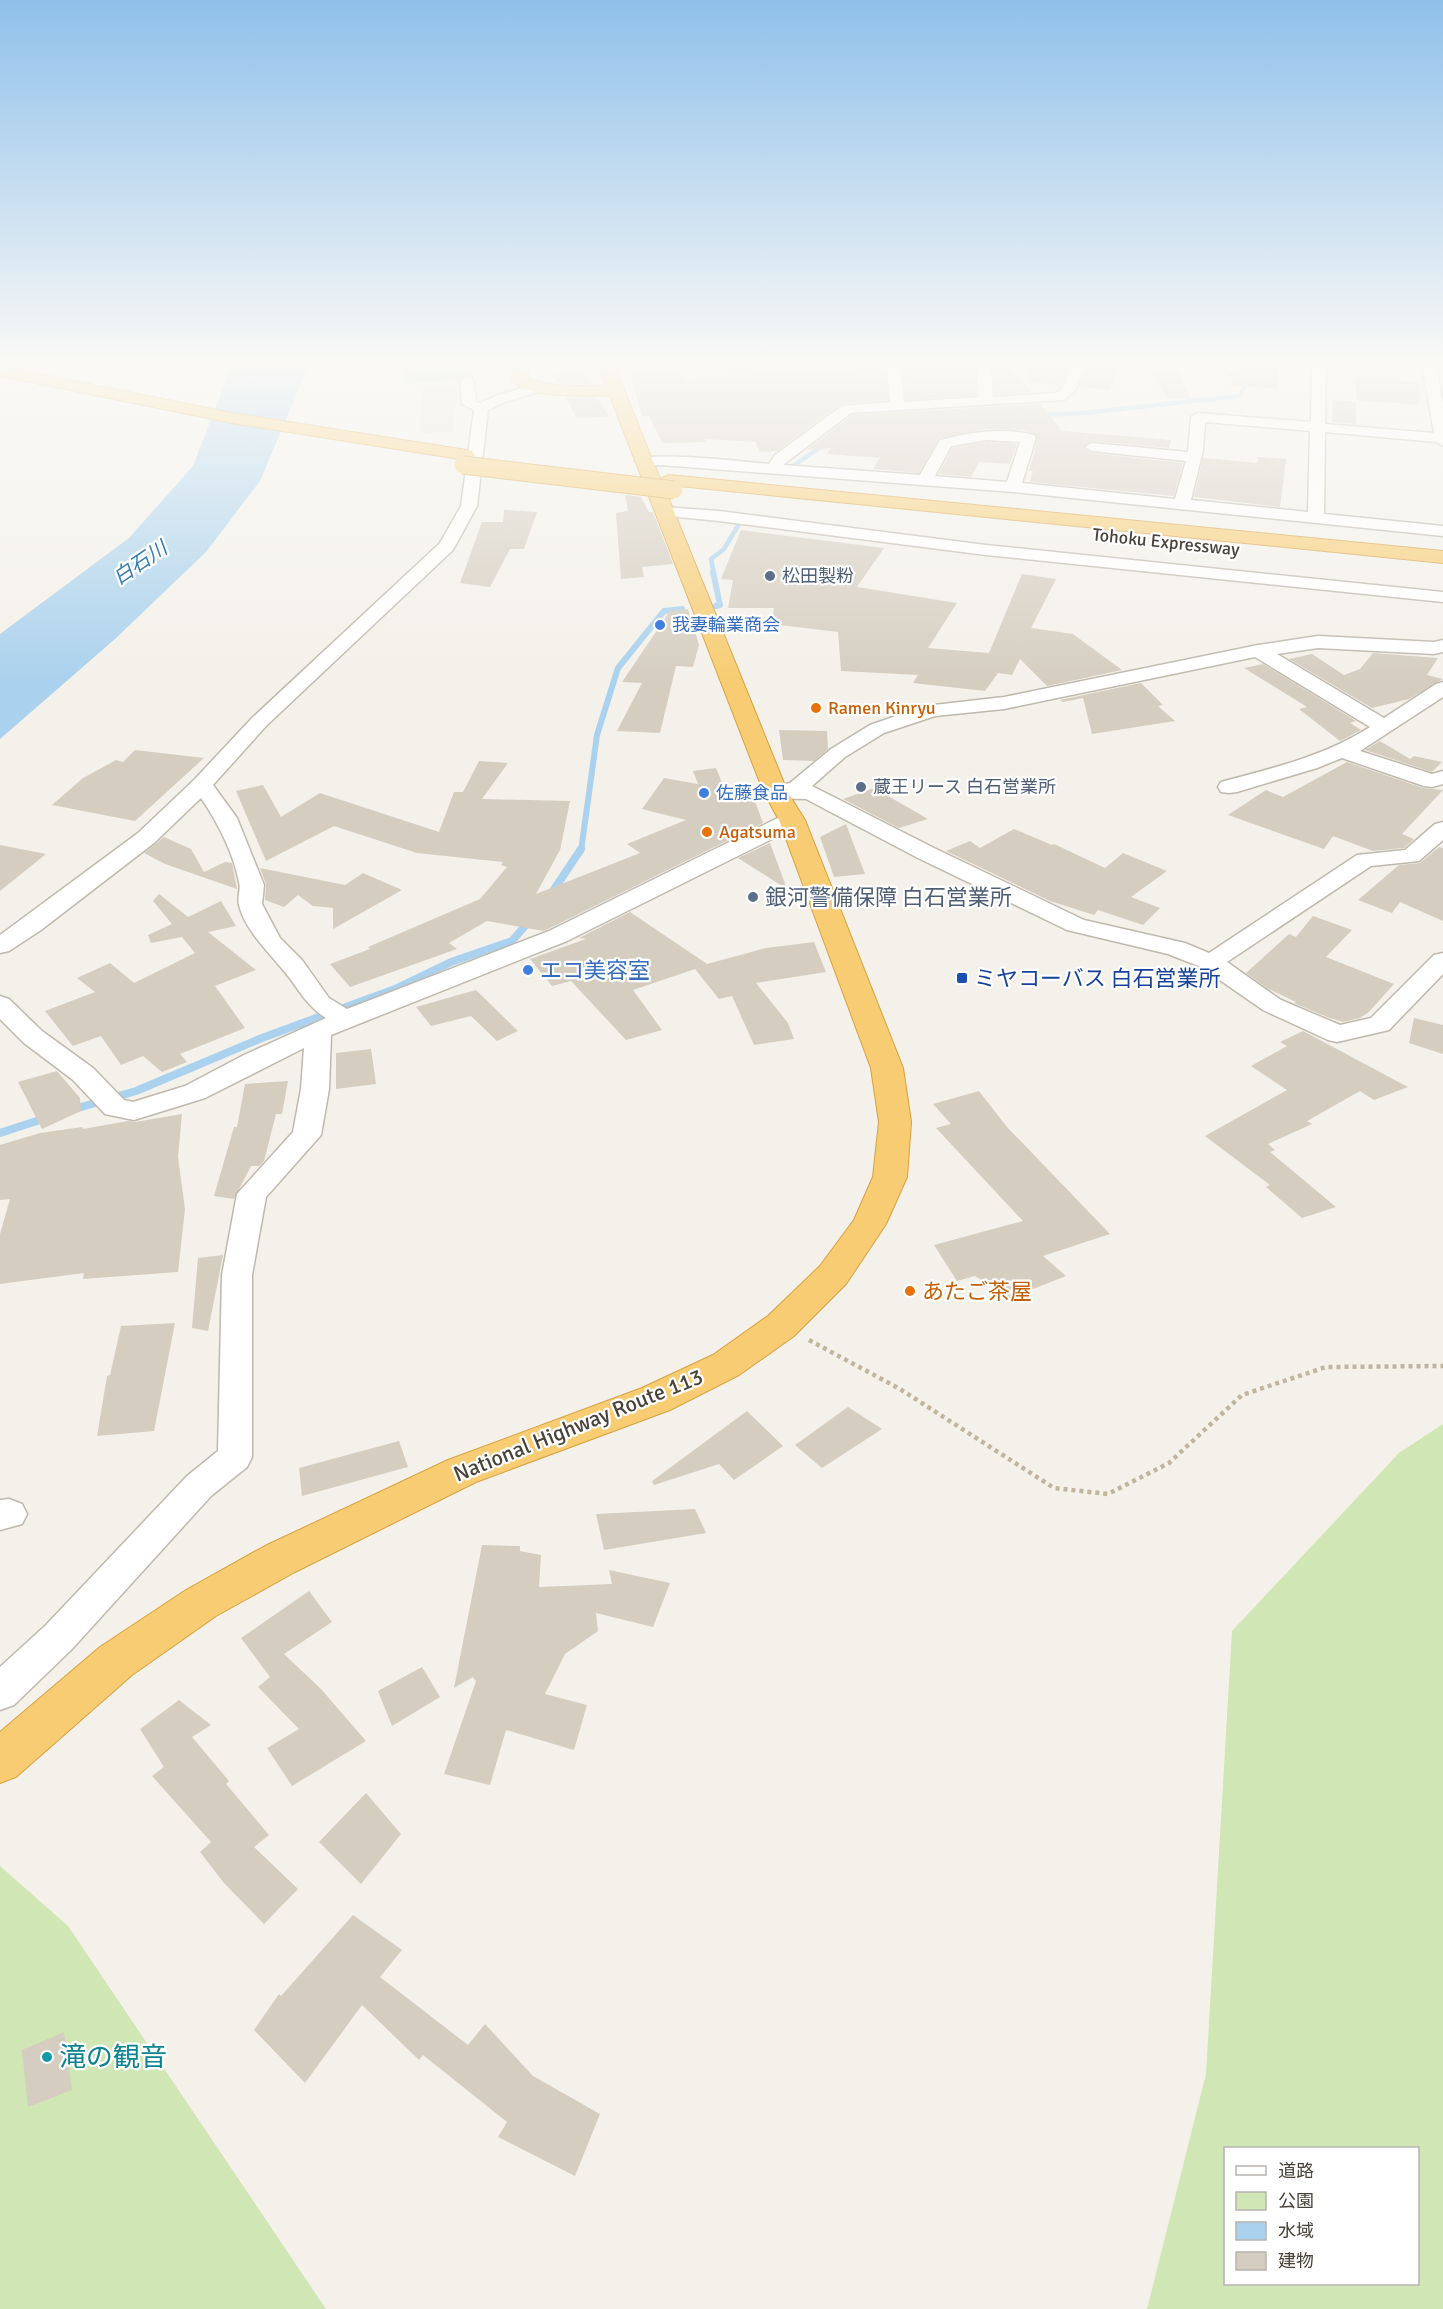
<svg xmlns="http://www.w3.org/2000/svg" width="1443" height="2309" font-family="Signika,'Noto Sans JP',sans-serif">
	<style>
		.green { fill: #d0e6b5; fill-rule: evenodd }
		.parking { fill: #e3e1de }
		.water { fill: #aad1ed }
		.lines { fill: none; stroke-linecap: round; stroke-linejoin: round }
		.stream-far2 { stroke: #aad1ed; stroke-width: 4.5 }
		.stream-far1 { stroke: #aad1ed; stroke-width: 6 }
		.stream { stroke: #aad1ed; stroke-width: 8 }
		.building { fill: #d5cdc0 }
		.minor-casing { stroke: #bfb9ad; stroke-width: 3 }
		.highway-casing { stroke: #d6a142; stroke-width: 2 }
		.path { stroke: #c0b59f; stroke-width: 4.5; stroke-dasharray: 4 4; stroke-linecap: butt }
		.minor { fill: #fff; fill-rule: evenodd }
		.highway { fill: #f7cc72; fill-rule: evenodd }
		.highway-bridge-casing { stroke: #d6a142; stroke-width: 19; stroke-linecap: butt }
		.highway-bridge { stroke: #f7cc72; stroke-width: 17 }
		.service-dot { fill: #5c6f8a; stroke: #fff; stroke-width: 2 }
		.shop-dot { fill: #3f7fe0; stroke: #fff; stroke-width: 2 }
		.food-dot { fill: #e8710a; stroke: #fff; stroke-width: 2 }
		.transit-dot { fill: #1a4fb4; stroke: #fff; stroke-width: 2 }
		.culture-dot { fill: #0f9aa8; stroke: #fff; stroke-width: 2 }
		.labels { text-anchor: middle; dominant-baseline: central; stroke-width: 4.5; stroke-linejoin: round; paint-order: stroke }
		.far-street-label { font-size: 18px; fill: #484238; stroke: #fff }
		.far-service-label { font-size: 18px; fill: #4e5e75; stroke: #fff; text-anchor: start }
		.far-shop-label { font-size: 18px; fill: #366cbe; stroke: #fff; text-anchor: start }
		.far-food-label { font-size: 18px; fill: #c56008; stroke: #fff; text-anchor: start }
		.far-water-label { font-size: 20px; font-style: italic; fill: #367baf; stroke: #fff }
		.service-label { font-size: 22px; fill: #4e5e75; stroke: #fff; text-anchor: start }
		.shop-label { font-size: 22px; fill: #366cbe; stroke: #fff; text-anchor: start }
		.transit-label { font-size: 22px; fill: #164399; stroke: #fff; text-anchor: start }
		.food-label { font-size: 22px; fill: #c56008; stroke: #fff; text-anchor: start }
		.street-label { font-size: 22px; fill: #484238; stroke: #fff }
		.near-culture-label { font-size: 27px; fill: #0d838f; stroke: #fff; text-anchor: start }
	</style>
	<rect width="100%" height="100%" fill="#f4f1ea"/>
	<g class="green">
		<path d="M401,360H473L474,380L403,383Z"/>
		<path d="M1443,1424V2309H1147L1206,2074L1232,1631L1399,1453ZM1226,2148H1418V2284H1226Z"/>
		<path d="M0,1866L68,1926L326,2309H0Z"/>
	</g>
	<path class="parking" d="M458,385L453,432L419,433L424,386Z"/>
	<path class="water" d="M234,360H311L260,481L206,552L115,639L0,739V634L129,538L193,466Z"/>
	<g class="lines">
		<g class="stream-far2">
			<path d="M1038,415L1085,413L1239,396L1247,384L1208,360"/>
			<path d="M793,466L828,442"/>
			<path d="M714,573L711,559L724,549L739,524"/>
		</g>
		<g class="stream-far1">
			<path d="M713,572L720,605L716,606"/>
			<path d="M581,851L597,735L618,668L664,611L682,609"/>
		</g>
		<g class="stream">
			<path d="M551,894L581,849"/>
			<path d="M71,1110L136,1091L262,1038L395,989L451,962L512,941L531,919"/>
			<path d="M0,1133L49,1117"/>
		</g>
	</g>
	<g class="building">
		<path d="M724,360H757L760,372L852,371L851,360H884L888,400L841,404L777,451L759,452L756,442L705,439V442L662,443L649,416H642L630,373L676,370L685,381L728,379Z"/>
		<path d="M902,360H974L977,395L906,400Z"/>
		<path d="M1029,360H1073L1061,385L1028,382Z"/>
		<path d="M1092,360H1123L1110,390L1079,387Z"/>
		<path d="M1236,360L1270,362V366L1278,367V389L1231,385Z"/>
		<path d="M992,361H1005L1031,392L995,395Z"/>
		<path d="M1151,370L1179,371L1190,399L1167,398Z"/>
		<path d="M584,372L590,384L558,383L553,374Z"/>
		<path d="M1355,377L1418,382L1419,405L1357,400Z"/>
		<path d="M566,398H598L609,417L576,418Z"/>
		<path d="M1333,400L1356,402V424L1332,422Z"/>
		<path d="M1040,404L1062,431L1171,440L1169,448L1092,441L1083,448L1092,453L1183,463L1174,496L1030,482L1033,471H1029L1038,439L1034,433L1023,430L987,429L939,438L919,473L873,469L880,458L827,454L831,448L807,450L852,415Z"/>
		<path d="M987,442L1017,444L1010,464L979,462L971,477L939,474L952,448Z"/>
		<path d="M1258,457L1286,459L1280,507L1194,497L1203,458L1257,463Z"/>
		<path d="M625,495L641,497L649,512H653L673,564L642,567L644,577L621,579L616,513L628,511Z"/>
		<path d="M504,510L537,512L524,549H510L490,587L460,583L482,522H503Z"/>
		<path d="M741,530L884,548L857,587L957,603L928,648L989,653L1022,574L1056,579L1031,628L1073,634L1122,670L1047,686L1020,659L1012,675L998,673L985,691L913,683L918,675L841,671L838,632L772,624L774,608H728L733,580L721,579Z"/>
		<path d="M688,609L699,645L693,667L676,666L660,733L617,731L642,683L622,682L670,611Z"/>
		<path d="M1373,653L1438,658L1427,675L1443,679L1409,699L1372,708L1289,659L1312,654L1344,675L1360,669Z"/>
		<path d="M1263,664L1356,721L1350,723L1361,730L1340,741L1299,709L1307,707L1244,668Z"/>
		<path d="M1141,683L1163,705L1158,706L1175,721L1092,734L1083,698L1063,702L1060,700Z"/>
		<path d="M779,730L827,731L828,749L814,761L783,760Z"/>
		<path d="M1380,741L1410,759L1414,756L1442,762L1432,772L1365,750Z"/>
		<path d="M135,750L204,758L135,821L52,805L83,778L116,760L123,762Z"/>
		<path d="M479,761L508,763L482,799L570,801L560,850L536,894L640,853L627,844L686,820L642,809L664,778L698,784L693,771L716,768L727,795L752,793L763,823L548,929L543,931L487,921L449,943L457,949L350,987L330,964L370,949L368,947L480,899L507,867L501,865L503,862L417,853L334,826L266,861L236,791L263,785L281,817L320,793L439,832L454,792H463Z"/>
		<path d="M1347,762L1423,788L1443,790L1402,834L1414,839L1404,848L1373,851L1333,836L1324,849L1228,815L1266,790L1283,797Z"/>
		<path d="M874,788L928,819L899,828L843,799Z"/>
		<path d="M846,824L865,874L834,877L820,837Z"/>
		<path d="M1014,829L1052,845L1054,844L1105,868L1123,853L1167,871L1131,897L1160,908L1143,925L1098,910L1094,915L1050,901L946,851L970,841L980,848Z"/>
		<path d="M164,837L191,849L204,872L225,862L232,863L237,889L165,864L144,853Z"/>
		<path d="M770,843L787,889L738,858Z"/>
		<path d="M0,845L46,854L0,891Z"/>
		<path d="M1439,847L1443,848V921L1400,902L1392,913L1358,900L1399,865L1420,863Z"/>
		<path d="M260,868L345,885L363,873L402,890L333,929V908L313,906L298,895L284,907L265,900L266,884Z"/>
		<path d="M159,894L188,917L221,901L236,926L208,932L256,970L215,986L245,1028L180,1054L187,1062L162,1072L143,1056L121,1065L101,1036L73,1046L45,1011L95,992L77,978L110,963L134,983L195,953L182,937L151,943L148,935L172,924L153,901Z"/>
		<path d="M630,912L707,964L766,948L814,942L826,972L756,983L788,1023L794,1039L754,1045L732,996L719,999L695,969L633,990L662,1030L626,1040L571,981L552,986L530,959L586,939L579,938Z"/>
		<path d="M1313,916L1352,930L1326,957L1394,984L1369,1012L1360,1018L1343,1022L1327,1017L1294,1003L1296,1002L1267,988L1246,973L1289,934L1296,937Z"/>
		<path d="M476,990L518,1031L497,1041L471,1016L431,1026L416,1007Z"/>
		<path d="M1414,1018L1443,1025V1054L1409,1043Z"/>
		<path d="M1303,1031L1408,1087L1374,1100L1360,1091L1307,1121L1312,1124L1268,1144L1275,1150L1270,1152L1336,1207L1302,1218L1266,1187L1270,1185L1205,1136L1287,1090L1251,1066L1287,1046L1280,1042Z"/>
		<path d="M371,1049L376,1084L336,1089V1053Z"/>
		<path d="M57,1071L80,1098L81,1111L42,1129L18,1082Z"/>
		<path d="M288,1081L282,1114H276L264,1161L259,1166H251L234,1199L214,1196L234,1127H237L245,1084Z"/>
		<path d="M979,1091L1007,1127L1110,1234L1043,1256L1066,1276L1010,1298L975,1276L957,1281L934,1245L1023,1221L936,1128L951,1124L933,1104Z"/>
		<path d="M182,1114L178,1157L185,1209L178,1272L83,1279L84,1273L0,1284V1234L10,1199L0,1200V1145L40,1133L82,1127L83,1129L128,1121L135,1122Z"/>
		<path d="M223,1255L208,1331L192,1328L198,1258Z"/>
		<path d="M175,1323L154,1431L97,1436L107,1376L110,1375L121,1326Z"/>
		<path d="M848,1407L882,1429L822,1468L795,1445Z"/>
		<path d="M747,1411L783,1446L734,1480L719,1464L654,1485L652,1481Z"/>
		<path d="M399,1441L408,1467L302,1496L299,1468Z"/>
		<path d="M695,1509L706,1533L604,1550L596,1514Z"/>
		<path d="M482,1545L520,1546V1551L541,1555L539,1587L612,1584L609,1570L670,1583L653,1627L596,1613L598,1631L565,1654L545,1694L587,1705L574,1750L506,1730L490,1785L444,1774L476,1681L473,1677L454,1688Z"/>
		<path d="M309,1591L332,1622L284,1654L321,1689L366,1741L292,1786L267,1748L299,1729L258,1687L270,1677L241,1638Z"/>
		<path d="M422,1667L440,1697L392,1726L378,1691Z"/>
		<path d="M179,1700L211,1725L192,1737L229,1781L226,1784L269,1835L254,1847L298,1889L264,1924L224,1883L200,1852L211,1842L152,1776L164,1767L140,1729Z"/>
		<path d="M366,1793L401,1834L361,1884L319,1842Z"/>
		<path d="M353,1915L402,1950L380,1977L468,2045L485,2024L533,2076L600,2114L575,2176L498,2137L507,2122L423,2055L419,2060L362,2005L305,2083L254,2030L279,1994L281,1996Z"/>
		<path d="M64,2032L72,2090L28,2107L22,2050Z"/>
	</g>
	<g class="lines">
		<g class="minor-casing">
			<g id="minor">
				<path d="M886,360H900L904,402L979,397L976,360H990L993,397L1056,393L1061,390L1076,360H1090L1074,392L1064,400L851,413L783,465L920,475L940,440C970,432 1004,427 1034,435L1036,438L1022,483L1175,499L1186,461L1092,451L1085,447L1092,443L1188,452L1191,417L1198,413L1311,422L1312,360H1326L1325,424L1434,433L1421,360H1435L1443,404V446L1436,442L1325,432L1324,514L1443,526V536L1013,492L661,465L643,466L635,461C645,450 748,462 769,464L775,455L842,406L890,402ZM1205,422L1310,431L1308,512L1191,500L1203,450ZM987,440L1020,442L1007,482L935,476L951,446Z"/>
				<path d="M467,377L474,381L476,402L480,403L498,395L540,383L547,387L545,390L508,401L488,410L477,506L453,550L266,726L213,785L237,818L264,885L262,904L280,938L302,960L329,998L347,1009L549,931L784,815L792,813L800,815L803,820L800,825L567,941L331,1035L329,1089L321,1135L266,1197L252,1275V1457L247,1467L211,1496L72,1649L14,1705L0,1710V1667L46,1625L187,1476L218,1451L222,1275L237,1194L293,1132L301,1089L304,1048L205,1098L134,1120L105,1114L73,1080L24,1043L0,1019V996L9,999L42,1031L93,1068L124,1100L133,1102L185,1086L244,1055L326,1018C305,1005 299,988 283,970C268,951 245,930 239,905C237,898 241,890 239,882C233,852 218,823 201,798L154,843L41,930L9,951L0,953V935L138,833L194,780L252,718L440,543L461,506L474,410L462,404L460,381Z"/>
				<path d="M664,507L719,511L986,545L1443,592V602L986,555L719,521L658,515L656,512Z"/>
				<path d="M1318,636L1434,642L1443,640V652L1434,654L1318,648L1277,654L1384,718L1436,684L1443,682V697L1360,751L1432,774L1443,771V784L1432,787L1424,786L1342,758L1317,768L1237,792L1229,793L1221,792L1218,787L1221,782C1273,768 1325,756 1370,727L1255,657L1004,709L935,716L884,733L845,757L812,786L934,848L1084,920L1185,943L1209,953L1357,855L1405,850L1435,824L1443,822V840L1419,861L1371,866L1227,962L1281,1000L1340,1025L1371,1018L1434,955L1443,953V974L1389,1030L1337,1042L1328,1040L1263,1010L1201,967L1168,954L1067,930L918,858L806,799L768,798L765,793L768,788L790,783L831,749L870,725L925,706L1004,697L1258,645Z"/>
				<path d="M9,1499L22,1504L27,1514L22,1524L0,1530V1500Z"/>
			</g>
		</g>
		<g class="highway-casing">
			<g id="highway">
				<path d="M514,360H530L528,378C552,389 581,385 606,386L596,360H612L660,479L669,475L1443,551V563L669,485L662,482L788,793L805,820L903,1068L911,1122L907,1177L886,1224L846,1284L794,1336L739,1375L670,1410L476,1482L295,1572L216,1616L132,1675L16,1777L0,1783V1732L100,1647L186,1590L265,1546L448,1460L642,1388L713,1355L768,1316L820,1266L854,1220L873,1177L879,1122L871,1068L779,820L764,793L610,396C586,395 528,400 512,380Z"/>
				<path d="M1419,360H1443V366L1427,365Z"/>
				<path d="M0,366L232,413L466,450L472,451L475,455L472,459L466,460L232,423L0,376Z"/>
			</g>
		</g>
		<path class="path" d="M809,1340L900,1389L1054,1488L1108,1494L1169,1463L1242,1395L1326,1367L1443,1366"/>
		<use href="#minor" class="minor"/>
		<use href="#highway" class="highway"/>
		<g class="highway-bridge-casing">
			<path id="highway-bridge" d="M463,465L674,490"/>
		</g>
		<use href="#highway-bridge" class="highway-bridge"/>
	</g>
	<linearGradient id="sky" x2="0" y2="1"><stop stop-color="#8fc0ea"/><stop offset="0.53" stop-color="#faf9f6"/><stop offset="1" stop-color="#faf9f6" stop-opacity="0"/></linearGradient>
	<rect width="1443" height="683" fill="url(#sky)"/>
	<g class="service-dot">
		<circle cx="770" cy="576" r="6"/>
		<circle cx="861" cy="787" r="6"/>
		<circle cx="753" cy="897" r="6"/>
	</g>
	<g class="shop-dot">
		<circle cx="660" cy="625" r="6"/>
		<circle cx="704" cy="793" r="6"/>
		<circle cx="528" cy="970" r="6"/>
	</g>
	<g class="food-dot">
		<circle cx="816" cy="708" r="6"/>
		<circle cx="707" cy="832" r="6"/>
		<circle cx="910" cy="1291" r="6"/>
	</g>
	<rect class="transit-dot" x="956" y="972" width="12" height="12" rx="3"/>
	<circle class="culture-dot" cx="47" cy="2057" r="6"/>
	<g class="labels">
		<g class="far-street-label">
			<text transform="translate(1166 542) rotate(6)">Tohoku Expressway</text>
		</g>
		<g class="far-service-label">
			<text x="782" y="576">松田製粉</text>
			<text x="873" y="787">蔵王リース 白石営業所</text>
		</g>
		<g class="far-shop-label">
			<text x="672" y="625">我妻輪業商会</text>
			<text x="716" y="793">佐藤食品</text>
		</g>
		<g class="far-food-label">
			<text x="828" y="708">Ramen Kinryu</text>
			<text x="719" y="832">Agatsuma</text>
		</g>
		<g class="far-water-label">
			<text transform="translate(140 563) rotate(-34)">白石川</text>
		</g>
		<g class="service-label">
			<text x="765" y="897">銀河警備保障 白石営業所</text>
		</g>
		<g class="shop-label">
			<text x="540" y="970">エコ美容室</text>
		</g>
		<g class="transit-label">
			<text x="974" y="978">ミヤコーバス 白石営業所</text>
		</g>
		<g class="food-label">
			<text x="922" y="1291">あたご茶屋</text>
		</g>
		<g class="street-label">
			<text transform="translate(578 1425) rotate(-22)">National Highway Route 113</text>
		</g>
		<g class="near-culture-label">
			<text x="59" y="2057">滝の観音</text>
		</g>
	</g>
	<rect x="1224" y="2147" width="195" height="138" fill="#ffffff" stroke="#b6b3af" stroke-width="1.5"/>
	<rect x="1236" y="2166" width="30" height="9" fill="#ffffff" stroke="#b6b3af" stroke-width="1.5"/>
	<text x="1278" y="2177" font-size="18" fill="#484238">道路</text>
	<rect x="1236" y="2192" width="30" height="18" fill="#d0e6b5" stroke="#b6b3af" stroke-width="1.5"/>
	<text x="1278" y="2207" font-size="18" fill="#484238">公園</text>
	<rect x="1236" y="2222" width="30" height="18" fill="#aad1ed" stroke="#b6b3af" stroke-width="1.5"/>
	<text x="1278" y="2237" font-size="18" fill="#484238">水域</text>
	<rect x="1236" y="2252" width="30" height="18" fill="#d5cdc0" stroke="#b6b3af" stroke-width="1.5"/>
	<text x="1278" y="2267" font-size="18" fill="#484238">建物</text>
</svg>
